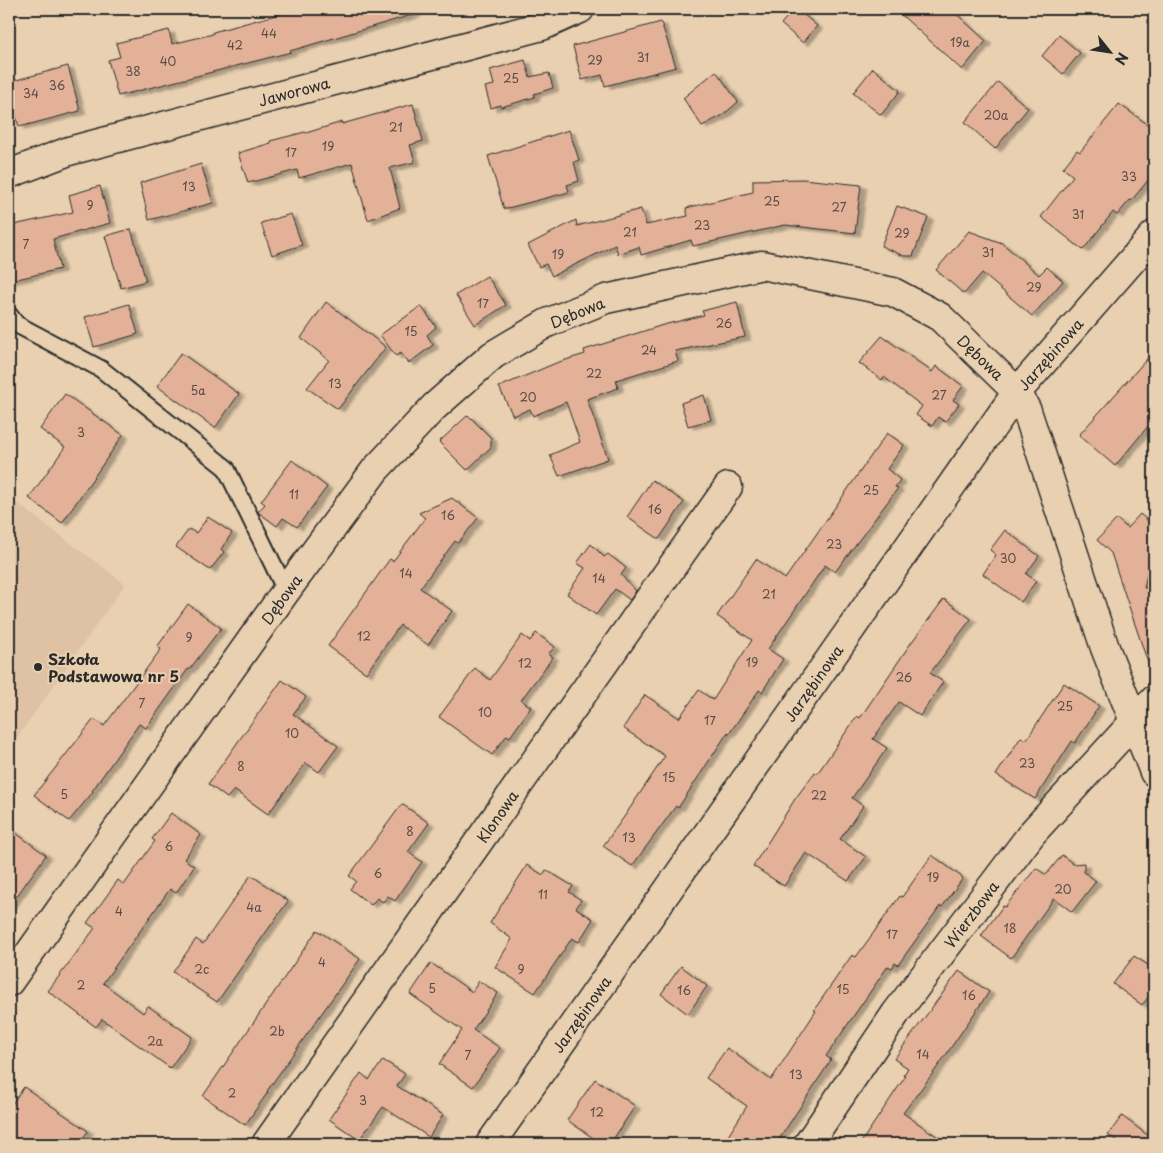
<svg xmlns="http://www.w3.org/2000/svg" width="1163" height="1153" font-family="'Playpen Sans',sans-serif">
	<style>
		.built { fill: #dfc1a3 }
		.building { fill: #e3b197; stroke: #2b2b2b; filter: url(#shadow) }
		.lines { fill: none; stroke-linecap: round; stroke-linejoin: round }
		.service-casing { stroke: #2b2b2b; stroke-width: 20 }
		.minor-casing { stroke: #2b2b2b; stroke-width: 31 }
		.service { stroke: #e8d0b0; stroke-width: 16 }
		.minor { stroke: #e8d0b0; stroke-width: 28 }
		.poi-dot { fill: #2b2b2b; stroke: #e8d0b0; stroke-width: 2 }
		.labels { text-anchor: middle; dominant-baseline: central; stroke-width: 4; stroke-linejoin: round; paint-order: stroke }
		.number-label { font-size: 12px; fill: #594c46 }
		.street-label { font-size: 15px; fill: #2b2b2b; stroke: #e8d0b0 }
		.poi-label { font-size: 15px; font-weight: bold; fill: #2b2b2b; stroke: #e8d0b0; text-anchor: start }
	</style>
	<defs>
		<filter id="shadow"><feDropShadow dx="5.5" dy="3" stdDeviation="1" flood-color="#0004"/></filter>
	</defs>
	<rect width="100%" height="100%" fill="#e8d0b0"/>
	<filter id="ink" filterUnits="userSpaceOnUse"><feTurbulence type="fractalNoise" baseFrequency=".02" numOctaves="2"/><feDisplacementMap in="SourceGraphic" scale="10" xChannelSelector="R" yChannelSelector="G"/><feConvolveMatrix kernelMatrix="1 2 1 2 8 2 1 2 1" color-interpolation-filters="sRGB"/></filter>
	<g filter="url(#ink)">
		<path class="built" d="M9,497L125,584L9,749Z"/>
		<g class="building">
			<path d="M298,9H414L415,14L290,51L291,52L118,96L108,60L120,57L116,43L169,30L172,44L213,34V32Z"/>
			<path d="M794,9H797L817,26L803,43L781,24Z"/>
			<path d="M895,9H951L986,41L962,70Z"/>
			<path d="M661,22L676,67L605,86L602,75L582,80L573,46Z"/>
			<path d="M1059,35L1080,53L1063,74L1042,56Z"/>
			<path d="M525,60L530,77L549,73L553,88L534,94L535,97L501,107L500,105L491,108L485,87L494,85L490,70Z"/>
			<path d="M68,66L80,111L19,127L9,90V82Z"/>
			<path d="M873,68L900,91L881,115L853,93Z"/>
			<path d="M716,71L738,102L723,115L702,126L683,98Z"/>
			<path d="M998,82L1028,108L995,149L965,122Z"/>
			<path d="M413,104L423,141L410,145L415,162L390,168L400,208L368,220L352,163L299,178L297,170L248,183L238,153L271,143L270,141L305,132L306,133L342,122V124Z"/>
			<path d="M1119,104L1154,129V173L1131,201L1130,200L1117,215L1113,212L1083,250L1041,217L1073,176L1063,168L1077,150L1080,152Z"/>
			<path d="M569,130L579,160L574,162L579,181L567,185L569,192L504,209L488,156Z"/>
			<path d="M201,164L213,203L149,220L140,183Z"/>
			<path d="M803,179L861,185L855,233L785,225L693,246L691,240L641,255L639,247L618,254L615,245L552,276L546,264L539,267L528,245L576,220L577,226L641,209L646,225L688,216L686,208L753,192V180Z"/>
			<path d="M100,186L110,223L53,239L60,269L9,281V226L73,212L69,195Z"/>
			<path d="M897,206L928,217L913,256H904L881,246Z"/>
			<path d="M291,214L302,245L272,255L261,223Z"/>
			<path d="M131,229L146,281L121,288L105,236Z"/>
			<path d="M969,231L1002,243L1039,275L1047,267L1063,281L1032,316L982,273L964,294L936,270Z"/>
			<path d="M487,276L506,305L475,325L456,295Z"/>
			<path d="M326,302L386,347L338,409L307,388L329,360L301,338Z"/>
			<path d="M737,302L745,337L675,351L678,361L616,380L618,388L587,399L608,459L559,476L550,455L580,442L566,402L533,416L530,409L513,416L499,387L556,363L585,354L584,350L663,325L704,315L702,311Z"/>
			<path d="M129,304L138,334L94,347L85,317Z"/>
			<path d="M421,306L436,327L427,335L433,345L409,363L401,353L396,356L380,335Z"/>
			<path d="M882,336L932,372L936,366L963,386L953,400L959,404L945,422L938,417L932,426L916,415L922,406L884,377L882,380L859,363Z"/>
			<path d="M1154,351V419L1115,466L1079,435Z"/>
			<path d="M181,353L239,394L215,428L157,386Z"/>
			<path d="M65,394L123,435L62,523L29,498L65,447L40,429Z"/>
			<path d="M704,395L711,420L688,426L681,403Z"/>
			<path d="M468,415L491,438V447L467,470L439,442Z"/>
			<path d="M887,433L904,445L887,469L900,480L895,487L898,488L835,572L825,565L768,649L783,659L762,692L759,690L729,734L728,732L678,808L676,806L632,866L603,846L624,817L665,756L623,728L645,695L679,718L699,690L713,700L752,640L717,616L756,559L785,579Z"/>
			<path d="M292,460L327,487L297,527L283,518L277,526L258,512L265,504L261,501Z"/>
			<path d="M652,480L684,502L659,539L627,517Z"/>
			<path d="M452,498L478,518L458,543L455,541L420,588L452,611L428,645L400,625L366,673L328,646L384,567L390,559L393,561L425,518L419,513Z"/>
			<path d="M1140,514L1154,526V540L1144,588H1154V669H1150L1111,553L1097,540L1117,519L1127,528Z"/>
			<path d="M208,517L232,533L221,549L224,552L210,570L176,547L189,529L196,533Z"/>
			<path d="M1005,530L1039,556L1026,574L1036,581L1021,602L983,574L996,555L990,550Z"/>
			<path d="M591,544L604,557L608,554L626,568L621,575L636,591L630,600L615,589L596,615L567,594L585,568L577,563Z"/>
			<path d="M944,599L971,619L930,673L943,682L920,716L899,702L873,739L887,748L852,798L863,806L840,839L866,857L848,881L806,853L784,886L753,866L795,799L815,772L817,774L857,716L860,718L911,643Z"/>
			<path d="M188,604L221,628L189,670L188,669L146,728L139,724L92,791L93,792L69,821L34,795L94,719L104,726L161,649L157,647Z"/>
			<path d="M536,633L555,647L548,654L553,657L521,700L531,707L510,737L507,735L492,755L439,717L475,668L490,680L522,635L530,641Z"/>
			<path d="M282,680L306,697L293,714L338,746L319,772L306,763L268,814L234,790L227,798L208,784Z"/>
			<path d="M1064,683L1099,706L1075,743L1072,741L1035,799L996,775L1021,737L1026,740Z"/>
			<path d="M402,804L429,823L408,852L422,862L395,901L388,896L383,902L377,898L371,905L350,889L356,881L349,876Z"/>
			<path d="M171,813L201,835L184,859L194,866L176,893L170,889L103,983L143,1013L148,1006L192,1037L170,1068L102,1019L96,1027L48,991L95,928L87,923L118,880L124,885L155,841L152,839Z"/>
			<path d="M9,828L46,855L9,907Z"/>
			<path d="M932,855L963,878L942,907L940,906L898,965L895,963L892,968L888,966L826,1056L831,1060L776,1144H723L747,1106L706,1078L727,1048L771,1080L816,1011L814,1010L852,955L856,957L900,896L902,897Z"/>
			<path d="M1062,855L1073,864L1084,863V872L1096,881L1072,912L1054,898L1011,958L981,936L1003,906L1005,907L1036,868L1046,875Z"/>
			<path d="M527,865L543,875L546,870L573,886L569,892L581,900L576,908L593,919L579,942L572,938L535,993L495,967L512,939L490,923Z"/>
			<path d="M251,875L288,901L217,1002L173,972L196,939L203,944Z"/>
			<path d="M317,930L360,959L267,1091L268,1092L245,1125L203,1096Z"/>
			<path d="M1134,956L1154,969V990L1142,1005L1113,984Z"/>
			<path d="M431,963L472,992L479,981L498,993L473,1030L500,1048L473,1087L439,1064L462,1030L410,994Z"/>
			<path d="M681,966L707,986L688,1014L661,994Z"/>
			<path d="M959,971L989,992L939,1065L903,1113L948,1144H860L905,1077L903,1076L908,1068L894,1059Z"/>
			<path d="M383,1060L405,1074L397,1086L443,1115L429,1137L383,1107L359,1140L329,1119L361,1073L369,1080Z"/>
			<path d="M595,1079L635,1106L610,1144H602L567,1120Z"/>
			<path d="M24,1087L88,1131L79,1144H9V1108Z"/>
			<path d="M1122,1116L1154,1140V1144H1122L1108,1135Z"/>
		</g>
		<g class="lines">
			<g class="service-casing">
				<path id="service" d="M9,315L16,324L101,369L226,468L286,591"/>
			</g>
			<g class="minor-casing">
				<g id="minor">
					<path d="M9,174L69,151L542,26L580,9"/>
					<path d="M9,982L286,591L375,470L434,407L493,355L547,323L606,299L762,265L893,292L940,317L1017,392L1027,411L1105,648L1154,772"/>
					<path d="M266,1144L728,487"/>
					<path d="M490,1144L1017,392L1154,235"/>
					<path d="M808,1144L896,1013L1033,832L1154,700"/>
				</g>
			</g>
			<use href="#service" class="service"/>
			<use href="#minor" class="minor"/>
		</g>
	</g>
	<circle class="poi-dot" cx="38" cy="667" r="5"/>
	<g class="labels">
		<g class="number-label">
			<text x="269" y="33">44</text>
			<text x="960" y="42">19a</text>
			<text x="235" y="45">42</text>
			<text x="643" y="57">31</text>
			<text x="595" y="60">29</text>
			<text x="168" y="61">40</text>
			<text x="133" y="71">38</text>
			<text x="511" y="78">25</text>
			<text x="57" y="85">36</text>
			<text x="31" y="93">34</text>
			<text x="996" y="115">20a</text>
			<text x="396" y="127">21</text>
			<text x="328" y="146">19</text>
			<text x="291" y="152">17</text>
			<text x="1129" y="176">33</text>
			<text x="189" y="186">13</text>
			<text x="772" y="201">25</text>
			<text x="90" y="205">9</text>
			<text x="839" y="207">27</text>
			<text x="1078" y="214">31</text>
			<text x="702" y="225">23</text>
			<text x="630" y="232">21</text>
			<text x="902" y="233">29</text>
			<text x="26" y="244">7</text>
			<text x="988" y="252">31</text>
			<text x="558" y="254">19</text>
			<text x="1034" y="287">29</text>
			<text x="483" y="303">17</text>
			<text x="724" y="323">26</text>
			<text x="411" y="331">15</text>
			<text x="649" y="350">24</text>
			<text x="594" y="373">22</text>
			<text x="335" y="383">13</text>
			<text x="198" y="390">5a</text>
			<text x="939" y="395">27</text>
			<text x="528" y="397">20</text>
			<text x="81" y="432">3</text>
			<text x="871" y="490">25</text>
			<text x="294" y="494">11</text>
			<text x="655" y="509">16</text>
			<text x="448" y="515">16</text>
			<text x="834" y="544">23</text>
			<text x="1008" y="558">30</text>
			<text x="406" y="573">14</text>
			<text x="599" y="578">14</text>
			<text x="769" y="594">21</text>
			<text x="364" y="636">12</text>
			<text x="189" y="637">9</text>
			<text x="752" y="662">19</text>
			<text x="525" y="663">12</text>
			<text x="904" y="677">26</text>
			<text x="142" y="703">7</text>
			<text x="1065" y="706">25</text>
			<text x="485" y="712">10</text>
			<text x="710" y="720">17</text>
			<text x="292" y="733">10</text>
			<text x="1027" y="763">23</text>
			<text x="241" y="766">8</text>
			<text x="669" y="777">15</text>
			<text x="64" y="794">5</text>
			<text x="819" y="795">22</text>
			<text x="410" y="831">8</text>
			<text x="629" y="837">13</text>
			<text x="169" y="846">6</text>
			<text x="378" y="873">6</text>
			<text x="933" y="877">19</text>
			<text x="1063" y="889">20</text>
			<text x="543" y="894">11</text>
			<text x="254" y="907">4a</text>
			<text x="119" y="911">4</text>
			<text x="1010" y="928">18</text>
			<text x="892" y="934">17</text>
			<text x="322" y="962">4</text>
			<text x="202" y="969">2c</text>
			<text x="521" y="969">9</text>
			<text x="81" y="985">2</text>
			<text x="432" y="988">5</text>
			<text x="843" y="989">15</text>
			<text x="684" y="990">16</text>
			<text x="969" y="995">16</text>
			<text x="277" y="1031">2b</text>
			<text x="155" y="1041">2a</text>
			<text x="923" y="1054">14</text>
			<text x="468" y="1055">7</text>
			<text x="796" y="1074">13</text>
			<text x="232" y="1093">2</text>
			<text x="363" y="1100">3</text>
			<text x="597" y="1112">12</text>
		</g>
		<g class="street-label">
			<text transform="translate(294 91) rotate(-15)">Jaworowa</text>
			<text transform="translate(577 312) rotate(-22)">Dębowa</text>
			<text transform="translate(1050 354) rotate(-49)">Jarzębinowa</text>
			<text transform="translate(981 357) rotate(44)">Dębowa</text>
			<text transform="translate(281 599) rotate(-54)">Dębowa</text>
			<text transform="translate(813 683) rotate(-55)">Jarzębinowa</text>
			<text transform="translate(497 816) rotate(-55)">Klonowa</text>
			<text transform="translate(971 914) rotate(-53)">Wierzbowa</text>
			<text transform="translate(581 1014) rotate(-55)">Jarzębinowa</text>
		</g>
		<g class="poi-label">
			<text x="48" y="658">Szkoła<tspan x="48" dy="17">Podstawowa nr 5</tspan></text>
		</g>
	</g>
	<rect width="1163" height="1153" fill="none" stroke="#e8d0b0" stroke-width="30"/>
	<rect x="15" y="15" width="1133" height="1123" fill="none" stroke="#2b2b2b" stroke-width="2" filter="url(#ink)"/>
	<g transform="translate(1110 52) rotate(120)" stroke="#e8d0b0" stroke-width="4" paint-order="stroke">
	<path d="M0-4L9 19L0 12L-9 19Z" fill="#2b2b2b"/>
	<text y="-8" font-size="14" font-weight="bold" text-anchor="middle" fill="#2b2b2b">N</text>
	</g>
</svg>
